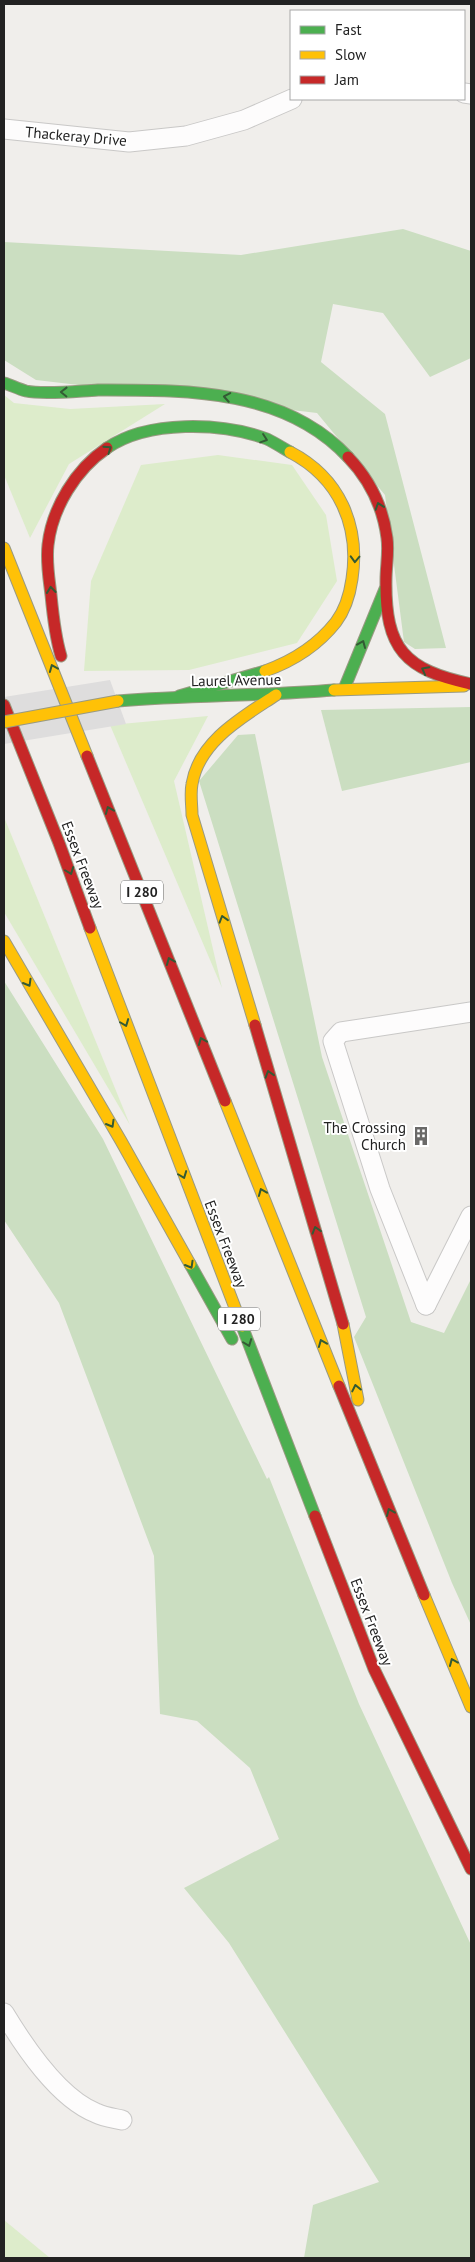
<svg xmlns="http://www.w3.org/2000/svg" width="475" height="2262" font-family="'PT Sans',sans-serif">
	<style>
		.grass { fill: #ddeccb }
		.forest { fill: #cbdec1 }
		.pier { fill: #dedddd }
		.lines { fill: none; stroke-linecap: round; stroke-linejoin: round }
		.street-casing { stroke: #c9c8c7; stroke-width: 21 }
		.fast-casing { stroke: #999a82; stroke-width: 13 }
		.slow-casing { stroke: #999a82; stroke-width: 13 }
		.jam-casing { stroke: #999a82; stroke-width: 13 }
		.street { stroke: #fdfcfc; stroke-width: 19 }
		.fast { stroke: #4caf50; stroke-width: 11 }
		.slow { stroke: #ffc107; stroke-width: 11 }
		.jam { stroke: #c62828; stroke-width: 11 }
		.slow-bridge-casing { stroke: #999a82; stroke-width: 13; stroke-linecap: butt }
		.slow-bridge { stroke: #ffc107; stroke-width: 11 }
		.oneway { stroke: #335a34 }
		.labels { text-anchor: middle; dominant-baseline: central; stroke-width: 4; stroke-linejoin: round; paint-order: stroke }
		.shield { fill: #fff; stroke: #646464; stroke-width: 1 }
		.shield-label { font-size: 14px; font-weight: bold; fill: #222 }
		.street-label { font-size: 15px; fill: #222; stroke: #fff }
		.poi-label { font-size: 15px; fill: #222; stroke: #fff; text-anchor: end }
	</style>
	<rect width="100%" height="100%" fill="#f0eeeb"/>
	<g class="grass">
		<path d="M4,395L14,403L70,409L165,404L69,464L30,538L4,475Z"/>
		<path d="M218,455L292,465L326,515L337,581L297,643L189,670L84,671L91,581L141,465Z"/>
		<path d="M208,716L174,781L222,988L110,725Z"/>
		<path d="M4,817L130,1125L4,912Z"/>
		<path d="M4,2220L50,2258H4Z"/>
	</g>
	<g class="forest">
		<path d="M403,229L471,251V358L430,377L383,313L333,304L321,362L385,414L446,648L415,649L404,642L385,495L317,413L36,380L4,360V242L241,255Z"/>
		<path d="M471,707V762L342,791L321,710Z"/>
		<path d="M255,734L322,1057L411,1322L444,1333L471,1279V1625L452,1583L354,1337L366,1317L199,781L238,735Z"/>
		<path d="M4,981L103,1139L267,1479L269,1477L359,1704L471,1945V2258H304L313,2205L379,2182L229,1943L184,1888L279,1839L250,1768L197,1721L160,1714L154,1556L59,1303L4,1220Z"/>
	</g>
	<path class="pier" d="M110,680L126,724L4,744V697Z"/>
	<g class="lines">
		<g class="street-casing">
			<g id="street">
				<path d="M464,93L471,94"/>
				<path d="M4,129L129,142L186,136L244,120L292,99"/>
				<path d="M426,1305L380,1189L333,1041L341,1032L471,1012"/>
				<path d="M426,1305L471,1216"/>
				<path d="M4,2013C24,2046 58,2098 96,2113C104,2117 113,2118 122,2120"/>
			</g>
		</g>
		<g class="fast-casing">
			<g id="fast">
				<path d="M4,383C11,385 18,389 26,391C44,395 78,391 98,390C185,390 284,388 348,457"/>
				<path d="M107,448C148,420 221,422 267,439C275,443 283,448 290,452"/>
				<path d="M344,689L385,589"/>
				<path d="M179,696L265,671"/>
				<path d="M118,701C190,695 262,696 334,690"/>
				<path d="M190,1264L232,1339"/>
				<path d="M242,1326L315,1516"/>
			</g>
		</g>
		<g class="slow-casing">
			<g id="slow">
				<path d="M4,548L87,756"/>
				<path d="M265,671C293,661 318,645 336,622C345,610 350,593 352,579C360,526 340,478 290,452"/>
				<path d="M334,690L464,686"/>
				<path d="M90,928L242,1326"/>
				<path d="M4,941L121,1141L190,1264"/>
				<path d="M255,1025L192,815C192,805 190,794 192,784C199,741 243,717 276,695"/>
				<path d="M225,1101L339,1386"/>
				<path d="M343,1324L358,1400"/>
				<path d="M424,1595L471,1707"/>
			</g>
		</g>
		<g class="jam-casing">
			<g id="jam">
				<path d="M348,457C369,479 383,507 387,538C389,552 386,566 386,580C385,649 405,670 471,684"/>
				<path d="M61,656C55,636 53,616 51,595C49,578 46,562 48,545C52,508 76,469 107,448"/>
				<path d="M4,705L59,843L90,928"/>
				<path d="M87,756L225,1101"/>
				<path d="M255,1025L343,1324"/>
				<path d="M339,1386L424,1595"/>
				<path d="M315,1516L374,1669L471,1869"/>
			</g>
		</g>
		<use href="#street" class="street"/>
		<use href="#fast" class="fast"/>
		<use href="#slow" class="slow"/>
		<use href="#jam" class="jam"/>
		<g class="slow-bridge-casing">
			<path id="slow-bridge" d="M4,722L118,701"/>
		</g>
		<use href="#slow-bridge" class="slow-bridge"/>
	</g>
	<defs><path id="oneway-chevron" d="M-2-3.5L2.5 0L-2 3.5" fill="none" stroke-width="1.6" stroke-linecap="round" stroke-linejoin="round" transform="scale(1.25)"/></defs>
	<g class="oneway">
		<use href="#oneway-chevron" transform="translate(64 392) rotate(-179)"/>
		<use href="#oneway-chevron" transform="translate(227 397) rotate(-170)"/>
		<use href="#oneway-chevron" transform="translate(264 439) rotate(19)"/>
		<use href="#oneway-chevron" transform="translate(108 449) rotate(-35)"/>
		<use href="#oneway-chevron" transform="translate(379 506) rotate(-109)"/>
		<use href="#oneway-chevron" transform="translate(355 559) rotate(92)"/>
		<use href="#oneway-chevron" transform="translate(51 590) rotate(-96)"/>
		<use href="#oneway-chevron" transform="translate(362 644) rotate(-67)"/>
		<use href="#oneway-chevron" transform="translate(53 668) rotate(-112)"/>
		<use href="#oneway-chevron" transform="translate(425 670) rotate(-152)"/>
		<use href="#oneway-chevron" transform="translate(109 810) rotate(-112)"/>
		<use href="#oneway-chevron" transform="translate(70 871) rotate(69)"/>
		<use href="#oneway-chevron" transform="translate(223 919) rotate(-107)"/>
		<use href="#oneway-chevron" transform="translate(170 961) rotate(-112)"/>
		<use href="#oneway-chevron" transform="translate(28 983) rotate(60)"/>
		<use href="#oneway-chevron" transform="translate(125 1023) rotate(69)"/>
		<use href="#oneway-chevron" transform="translate(202 1041) rotate(-112)"/>
		<use href="#oneway-chevron" transform="translate(269 1074) rotate(-107)"/>
		<use href="#oneway-chevron" transform="translate(111 1124) rotate(60)"/>
		<use href="#oneway-chevron" transform="translate(183 1175) rotate(69)"/>
		<use href="#oneway-chevron" transform="translate(262 1192) rotate(-112)"/>
		<use href="#oneway-chevron" transform="translate(316 1230) rotate(-107)"/>
		<use href="#oneway-chevron" transform="translate(190 1265) rotate(60)"/>
		<use href="#oneway-chevron" transform="translate(248 1343) rotate(69)"/>
		<use href="#oneway-chevron" transform="translate(322 1343) rotate(-112)"/>
		<use href="#oneway-chevron" transform="translate(356 1388) rotate(-102)"/>
		<use href="#oneway-chevron" transform="translate(390 1512) rotate(-113)"/>
		<use href="#oneway-chevron" transform="translate(453 1662) rotate(-113)"/>
	</g>
	<defs>
		<g id="building-bare" transform="scale(1.5)"><path d="M-4-6H4V6H1V3H-1V6H-4ZM-2.5-4.3h1.7v1.8h-1.7ZM.8-4.3h1.7v1.8H.8ZM-2.5-1h1.7V.8h-1.7ZM.8-1h1.7V.8H.8Z" fill="#6a6968" stroke="#fff" stroke-width="2.5" paint-order="stroke"/></g>
	</defs>
	<g fill-rule="evenodd">
		<use href="#building-bare" x="421" y="1136"/>
	</g>
	<g class="labels">
		<g class="shield">
			<rect x="121" y="880.5" width="42" height="23" rx="4"/>
			<rect x="218" y="1307.5" width="42" height="23" rx="4"/>
		</g>
		<g class="shield-label">
			<text x="142" y="892">I 280</text>
			<text x="239" y="1319">I 280</text>
		</g>
		<g class="street-label">
			<text transform="translate(76 136) rotate(5)">Thackeray Drive</text>
			<text transform="translate(236 680) rotate(-1)">Laurel Avenue</text>
			<text transform="translate(83 865) rotate(69)">Essex Freeway</text>
			<text transform="translate(226 1244) rotate(69)">Essex Freeway</text>
			<text transform="translate(372 1622) rotate(69)">Essex Freeway</text>
		</g>
		<g class="poi-label">
			<text x="406" y="1127">The Crossing<tspan x="406" dy="17">Church</tspan></text>
		</g>
	</g>
	<rect width="475" height="2262" fill="none" stroke="#222222" stroke-width="10"/>
	<rect x="290" y="10" width="175" height="90" fill="#ffffff" stroke="#a7a7a7"/>
	<rect x="300" y="26" width="25" height="8" fill="#4caf50" stroke="#a7a7a7"/>
	<text x="335" y="35" font-size="15" fill="#222222">Fast</text>
	<rect x="300" y="51" width="25" height="8" fill="#ffc107" stroke="#a7a7a7"/>
	<text x="335" y="60" font-size="15" fill="#222222">Slow</text>
	<rect x="300" y="76" width="25" height="8" fill="#c62828" stroke="#a7a7a7"/>
	<text x="335" y="85" font-size="15" fill="#222222">Jam</text>
</svg>
